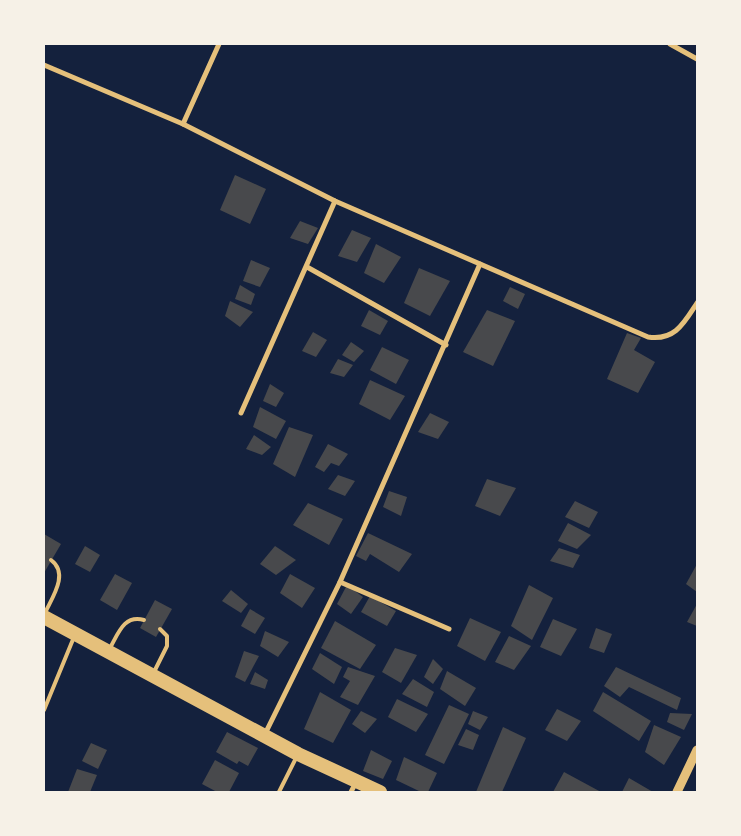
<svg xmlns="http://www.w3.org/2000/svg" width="741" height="836" font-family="'Titillium Web',sans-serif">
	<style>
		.building { fill: #48494c }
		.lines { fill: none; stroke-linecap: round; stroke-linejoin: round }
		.service { stroke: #e5c07b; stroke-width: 4 }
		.minor { stroke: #e5c07b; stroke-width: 5 }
		.tertiary { stroke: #e5c07b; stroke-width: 9 }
		.trunk { stroke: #e5c07b; stroke-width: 14 }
	</style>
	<rect width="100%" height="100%" fill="#14213d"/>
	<g class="building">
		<path d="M235,175L266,189L250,224L220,210Z"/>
		<path d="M300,221L318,228L308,244L290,238Z"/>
		<path d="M352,230L371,238L357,262L338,256Z"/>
		<path d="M376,244L401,257L384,283L364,273Z"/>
		<path d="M251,260L270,268L260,287L243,281Z"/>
		<path d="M419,268L450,281L430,316L404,303Z"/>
		<path d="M240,285L255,294L251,305L235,299Z"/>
		<path d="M510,287L525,294L518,309L503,301Z"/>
		<path d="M230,301L253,312L240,327L225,316Z"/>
		<path d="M369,310L388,321L380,335L361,326Z"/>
		<path d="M487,310L515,321L493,366L463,352Z"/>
		<path d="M313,332L327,340L316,357L302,351Z"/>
		<path d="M627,333L641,338L634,350L655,362L638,393L607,379Z"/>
		<path d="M351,342L364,351L354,362L342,355Z"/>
		<path d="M382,347L409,360L396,384L370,370Z"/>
		<path d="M338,359L353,365L344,377L330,373Z"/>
		<path d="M370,380L405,396L390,420L359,404Z"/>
		<path d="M270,384L284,393L276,407L263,401Z"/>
		<path d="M260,407L286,421L276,439L253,427Z"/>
		<path d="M430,413L449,422L438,439L418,432Z"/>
		<path d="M289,427L313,435L295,477L273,464Z"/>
		<path d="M254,435L271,447L262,455L246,449Z"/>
		<path d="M328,444L348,454L339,466L331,463L324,472L315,467Z"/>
		<path d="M338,475L355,481L345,496L328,489Z"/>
		<path d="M487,479L516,488L500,516L475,506Z"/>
		<path d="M389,491L407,497L401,516L383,507Z"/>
		<path d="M575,501L598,512L589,528L565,517Z"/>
		<path d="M308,503L343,519L329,545L293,525Z"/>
		<path d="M568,523L591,535L577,549L558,541Z"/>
		<path d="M368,533L412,554L399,572L370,554L366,561L356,556Z"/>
		<path d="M44,534L61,544L44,573Z"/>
		<path d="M85,546L100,555L90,572L75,564Z"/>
		<path d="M275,546L296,560L276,575L260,564Z"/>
		<path d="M559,548L580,555L573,568L550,561Z"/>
		<path d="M697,564V592L686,584Z"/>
		<path d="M115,574L132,583L117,610L100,600Z"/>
		<path d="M290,574L315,588L302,608L280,593Z"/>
		<path d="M347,585L363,597L351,614L337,604Z"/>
		<path d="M529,585L553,598L532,640L511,626Z"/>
		<path d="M231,590L248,604L241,613L222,601Z"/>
		<path d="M370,596L396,611L387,626L361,612Z"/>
		<path d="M155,600L172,609L156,637L140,628Z"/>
		<path d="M697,604V626L687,622Z"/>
		<path d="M250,609L265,618L255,634L241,626Z"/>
		<path d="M470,618L501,632L485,661L457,646Z"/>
		<path d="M553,619L577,629L561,656L540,647Z"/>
		<path d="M335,621L376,645L360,669L321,648Z"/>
		<path d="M596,628L612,634L604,653L589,648Z"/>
		<path d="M265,631L289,642L278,657L260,646Z"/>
		<path d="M509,636L531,646L514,670L495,662Z"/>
		<path d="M395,648L417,655L401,683L382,672Z"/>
		<path d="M244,651L259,656L245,682L235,677Z"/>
		<path d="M320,653L342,667L334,684L312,669Z"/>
		<path d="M433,659L443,669L433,684L424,677Z"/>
		<path d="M348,667L375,676L358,705L340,697L350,681L343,677Z"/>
		<path d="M616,667L681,698L677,710L629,687L620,697L604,686Z"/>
		<path d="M447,671L476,688L465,706L440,689Z"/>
		<path d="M255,672L268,680L265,689L250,684Z"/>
		<path d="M413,679L434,692L427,707L402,694Z"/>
		<path d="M320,692L351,710L333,743L304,729Z"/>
		<path d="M603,692L651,721L639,741L593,711Z"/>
		<path d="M397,699L428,714L416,732L388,717Z"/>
		<path d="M449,705L469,714L444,764L425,755Z"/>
		<path d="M557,709L581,721L567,741L545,730Z"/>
		<path d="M361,711L377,719L365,733L352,724Z"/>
		<path d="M473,711L488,717L480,730L468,724Z"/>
		<path d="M670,713L692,714L684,730L667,722Z"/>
		<path d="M654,725L681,737L664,765L645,752Z"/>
		<path d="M503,727L526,738L502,792H476Z"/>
		<path d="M466,729L479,735L473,750L458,745Z"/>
		<path d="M227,732L258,748L248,766L239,761L237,764L216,752Z"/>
		<path d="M91,743L107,750L98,769L82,761Z"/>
		<path d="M371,750L392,761L383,779L363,771Z"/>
		<path d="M404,757L437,773L428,792H421L396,780Z"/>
		<path d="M215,760L239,773L229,792H217L202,784Z"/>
		<path d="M77,769L97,775L90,792H68Z"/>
		<path d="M564,772L601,792H553Z"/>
		<path d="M629,778L653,792H622Z"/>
	</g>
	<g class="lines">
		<g class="service">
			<path d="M44,615C51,599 70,574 51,560"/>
			<path d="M110,648C118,634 124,614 144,620"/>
			<path d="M154,672L167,646V636L160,629"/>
			<path d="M44,710L74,637"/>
			<path d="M279,792L297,756"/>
		</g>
		<g class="minor">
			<path d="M670,44L697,59"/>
			<path d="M44,65L183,124L335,201L648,337C675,341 684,323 697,303"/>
			<path d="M183,124L219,44"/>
			<path d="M307,267L446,345"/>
			<path d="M241,413L335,201"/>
			<path d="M340,582L449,629"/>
			<path d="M264,736L340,582L480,264"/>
			<path d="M351,792L356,782"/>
		</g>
		<path class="tertiary" d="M677,792L697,750"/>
		<path class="trunk" d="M44,617L298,754L380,792"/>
	</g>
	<rect width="741" height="836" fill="none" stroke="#f6f1e7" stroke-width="90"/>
</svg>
